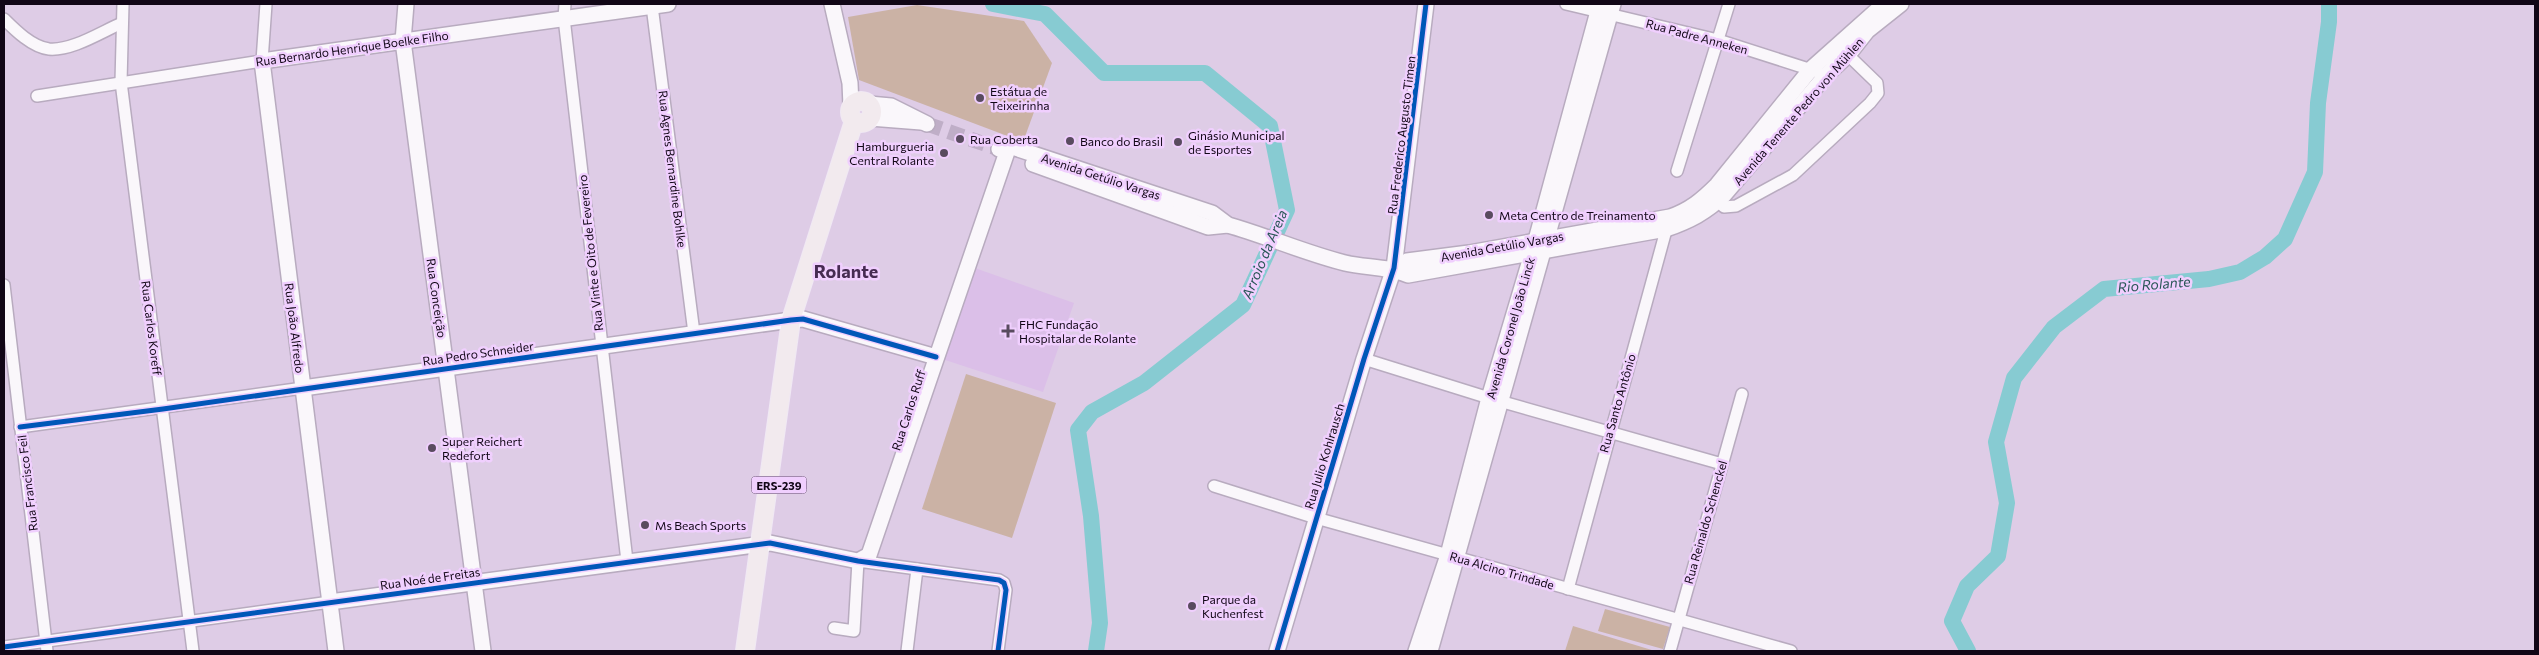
<svg xmlns="http://www.w3.org/2000/svg" width="2539" height="655" font-family="Commissioner,sans-serif">
	<style>
		.built { fill: #dbbfe8 }
		.green { fill: #cbb2a5 }
		.lines { fill: none; stroke-linecap: round; stroke-linejoin: round }
		.river { stroke: #87cbd2; stroke-width: 16 }
		.secondary-tunnel { stroke: #bfaec7; stroke-width: 15; stroke-dasharray: 15 8; stroke-linecap: butt }
		.street-casing { stroke: #b8abbf; stroke-width: 14 }
		.secondary-casing { stroke: #b8abbf; stroke-width: 18 }
		.primary-casing { stroke: #f0e8f4; stroke-width: 20 }
		.street { stroke: #faf7fb; stroke-width: 11 }
		.secondary { stroke: #faf7fb; stroke-width: 15 }
		.primary { stroke: #f2eaee; stroke-width: 18 }
		.cycleway-casing { stroke: #f0cffe; stroke-width: 8 }
		.cycleway { stroke: #0057b8; stroke-width: 5 }
		.poi-dot { fill: #594b5f; stroke: #f0cffe; stroke-width: 2 }
		.labels { text-anchor: middle; dominant-baseline: central; stroke-width: 5; stroke-linejoin: round; paint-order: stroke }
		.shield { fill: #f0cffe; stroke: #54425c; stroke-width: 1 }
		.shield-label { font-size: 11px; font-weight: bold; fill: #110616 }
		.street-label { font-size: 12px; fill: #110616; stroke: #f0cffe }
		.poi-label { font-size: 12px; fill: #110616; stroke: #f0cffe; text-anchor: start }
		.water-label { font-size: 14px; font-style: italic; fill: #285656; stroke: #f0cffe }
		.district-label { font-size: 18px; font-weight: bold; fill: #462b52; stroke: #f0cffe }
	</style>
	<rect width="100%" height="100%" fill="#decce6"/>
	<path class="built" d="M972,267L1074,303L1043,392L942,359Z"/>
	<g class="green">
		<path d="M917,5L1024,21L1052,63L1023,142L859,80L848,17Z"/>
		<path d="M966,374L1056,403L1012,538L922,509Z"/>
		<path d="M1605,609L1670,627L1663,649L1598,631Z"/>
		<path d="M1573,626L1655,651H1565Z"/>
	</g>
	<g class="lines">
		<g class="river">
			<path d="M993,4L1045,14L1104,73H1205L1270,126L1287,210L1243,305L1144,383L1092,412L1078,430L1091,516L1100,623L1096,651"/>
			<path d="M1968,651L1952,621L1967,586L1998,556L2007,503L1996,442L2014,378L2054,327L2104,289L2209,279L2240,272L2265,257L2285,239L2315,172L2318,103L2329,22V4"/>
		</g>
		<path class="secondary-tunnel" d="M927,124L996,148"/>
		<g class="street-casing">
			<g id="street">
				<path d="M123,4L121,82L193,651"/>
				<path d="M565,4L564,18L627,561"/>
				<path d="M1566,4L1718,40L1818,72"/>
				<path d="M652,6L694,333"/>
				<path d="M4,19C15,30 32,47 49,49C72,51 101,32 122,23"/>
				<path d="M37,96L262,61L266,4"/>
				<path d="M1677,171L1729,4"/>
				<path d="M1712,196L1724,207L1736,206L1793,175L1870,103L1878,93L1877,83L1848,55"/>
				<path d="M4,285L47,651"/>
				<path d="M1364,359L1489,398L1722,464"/>
				<path d="M20,427L303,388"/>
				<path d="M1214,486L1316,518L1791,651"/>
				<path d="M1568,589L1668,223"/>
				<path d="M834,628L854,631L858,561L999,580L1004,583L1006,590L998,651"/>
				<path d="M4,647L330,602"/>
				<path d="M907,651L917,569"/>
				<path d="M1670,651L1742,394"/>
			</g>
		</g>
		<g class="secondary-casing">
			<g id="secondary">
				<path d="M406,4L403,41L483,651"/>
				<path d="M832,4L850,83L851,106"/>
				<path d="M869,104L891,106L927,124"/>
				<path d="M870,118L921,122"/>
				<path d="M999,149L1009,146L1212,213L1228,225C1267,236 1305,253 1345,263C1366,268 1388,266 1408,275L1666,229C1689,221 1707,212 1724,195L1826,75L1848,55L1867,31L1901,4"/>
				<path d="M1033,164L1208,227L1228,225"/>
				<path d="M1394,268L1407,261L1469,253L1670,217C1690,210 1702,200 1717,185L1811,69L1884,4"/>
				<path d="M303,388L791,320L803,319L936,357"/>
				<path d="M330,602L770,543L858,561L869,555L1009,146"/>
				<path d="M336,651L262,61L668,4"/>
				<path d="M1277,651L1364,359L1394,268L1426,4"/>
				<path d="M1416,651L1448,555L1489,398L1536,240L1600,4"/>
				<path d="M1430,651L1613,4"/>
			</g>
		</g>
		<g class="primary-casing">
			<g id="primary">
				<circle cx="861" cy="112" r="11"/>
				<path d="M745,651L791,320L854,121"/>
			</g>
		</g>
		<use href="#street" class="street"/>
		<use href="#secondary" class="secondary"/>
		<use href="#primary" class="primary"/>
		<g class="cycleway-casing">
			<g id="cycleway">
				<path d="M20,427L163,409L791,320L803,319L936,357"/>
				<path d="M4,647L770,543L858,561L999,580L1004,583L1006,590L998,651"/>
				<path d="M1277,651L1364,359L1394,268L1426,4"/>
			</g>
		</g>
		<use href="#cycleway" class="cycleway"/>
	</g>
	<g class="poi-dot">
		<circle cx="980" cy="98" r="5"/>
		<circle cx="960" cy="139" r="5"/>
		<circle cx="1070" cy="141" r="5"/>
		<circle cx="1178" cy="142" r="5"/>
		<circle cx="944" cy="153" r="5"/>
		<circle cx="1489" cy="215" r="5"/>
		<path d="M1005.5 323.5h5v5h5v5h-5v5h-5v-5h-5v-5h5z"/>
		<circle cx="432" cy="448" r="5"/>
		<circle cx="645" cy="525" r="5"/>
		<circle cx="1192" cy="606" r="5"/>
	</g>
	<g class="labels">
		<rect class="shield" x="751.5" y="476.5" width="55" height="17" rx="4"/>
		<g class="shield-label">
			<text x="779" y="485">ERS-239</text>
		</g>
		<g class="street-label">
			<text transform="translate(1697 36) rotate(15)">Rua Padre Anneken</text>
			<text transform="translate(352 48) rotate(-8)">Rua Bernardo Henrique Boelke Filho</text>
			<text transform="translate(1798 111) rotate(-49)">Avenida Tenente Pedro von Mühlen</text>
			<text transform="translate(1401 135) rotate(-83)">Rua Frederico Augusto Timen</text>
			<text transform="translate(673 169) rotate(83)">Rua Agnes Bernardine Bohlke</text>
			<text transform="translate(1101 176) rotate(18)">Avenida Getúlio Vargas</text>
			<text transform="translate(1502 246) rotate(-10)">Avenida Getúlio Vargas</text>
			<text transform="translate(590 253) rotate(-96)">Rua Vinte e Oito de Fevereiro</text>
			<text transform="translate(437 298) rotate(82)">Rua Conceição</text>
			<text transform="translate(152 328) rotate(83)">Rua Carlos Koreff</text>
			<text transform="translate(295 328) rotate(83)">Rua João Alfredo</text>
			<text transform="translate(1510 328) rotate(-74)">Avenida Coronel João Linck</text>
			<text transform="translate(478 353) rotate(-8)">Rua Pedro Schneider</text>
			<text transform="translate(1617 403) rotate(-74)">Rua Santo Antônio</text>
			<text transform="translate(908 410) rotate(-72)">Rua Carlos Ruff</text>
			<text transform="translate(1324 456) rotate(-73)">Rua Julio Kohlrausch</text>
			<text transform="translate(27 483) rotate(-97)">Rua Francisco Feil</text>
			<text transform="translate(1705 522) rotate(-74)">Rua Reinaldo Schenckel</text>
			<text transform="translate(1502 570) rotate(16)">Rua Alcino Trindade</text>
			<text transform="translate(430 578) rotate(-8)">Rua Noé de Freitas</text>
		</g>
		<g class="poi-label">
			<text x="990" y="91">Estátua de<tspan x="990" dy="14">Teixeirinha</tspan></text>
			<text x="1188" y="135">Ginásio Municipal<tspan x="1188" dy="14">de Esportes</tspan></text>
			<text x="970" y="139">Rua Coberta</text>
			<text x="1080" y="141">Banco do Brasil</text>
			<text x="934" y="146" text-anchor="end">Hamburgueria<tspan x="934" dy="14">Central Rolante</tspan></text>
			<text x="1499" y="215">Meta Centro de Treinamento</text>
			<text x="1019" y="324">FHC Fundação<tspan x="1019" dy="14">Hospitalar de Rolante</tspan></text>
			<text x="442" y="441">Super Reichert<tspan x="442" dy="14">Redefort</tspan></text>
			<text x="655" y="525">Ms Beach Sports</text>
			<text x="1202" y="599">Parque da<tspan x="1202" dy="14">Kuchenfest</tspan></text>
		</g>
		<g class="water-label">
			<text transform="translate(1264 254) rotate(-67)">Arroio da Areia</text>
			<text transform="translate(2154 284) rotate(-5)">Rio Rolante</text>
		</g>
		<g class="district-label">
			<text x="846" y="271">Rolante</text>
		</g>
	</g>
	<rect width="2539" height="655" fill="none" stroke="#110616" stroke-width="10"/>
</svg>
